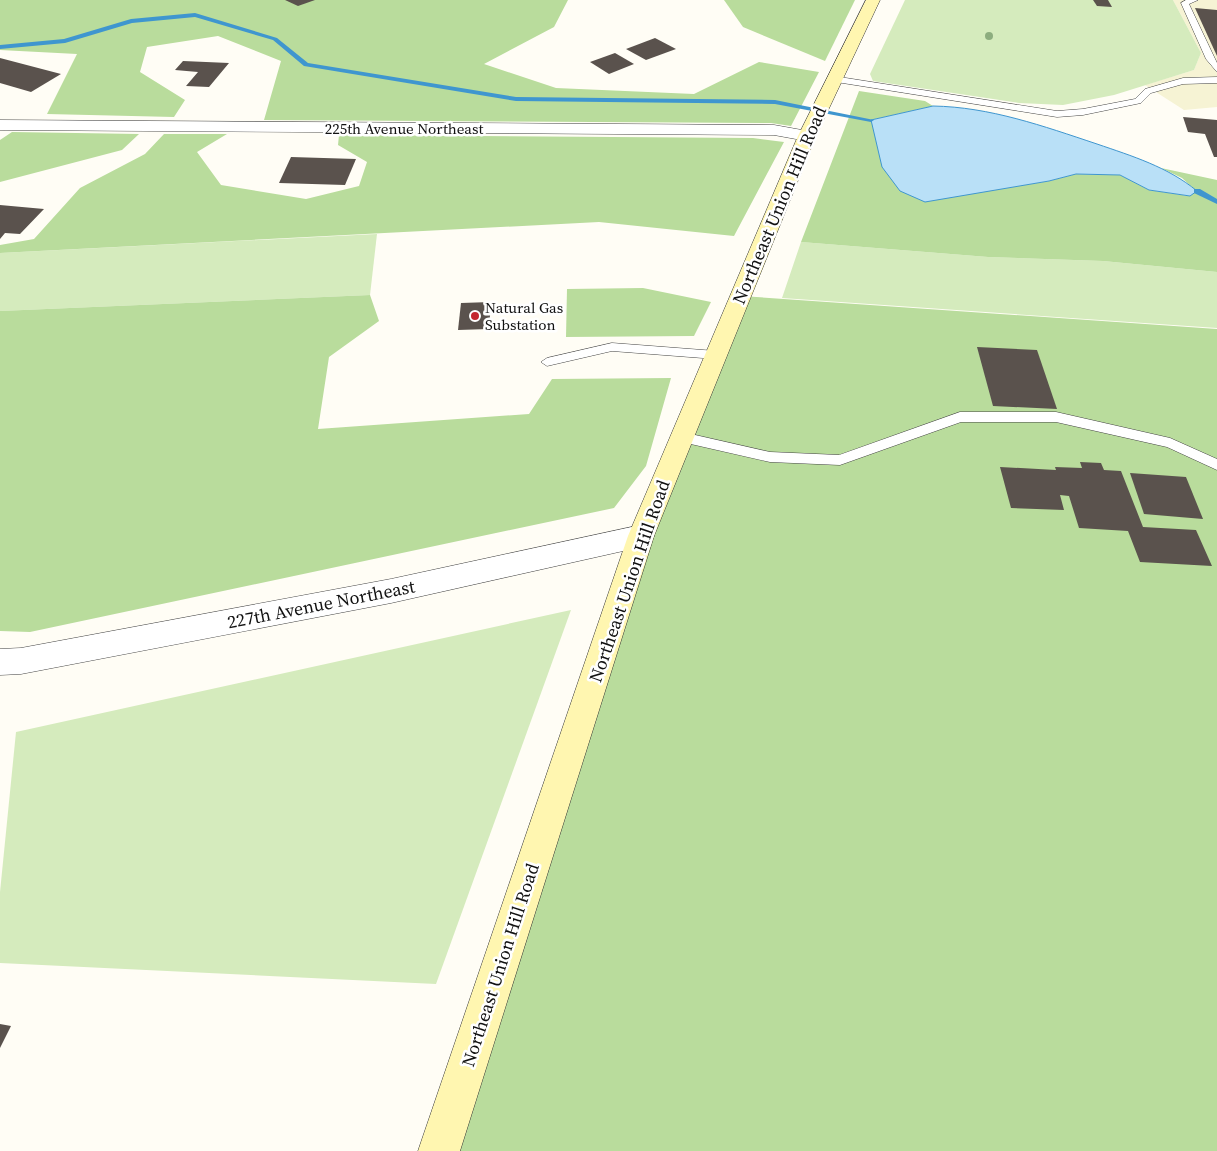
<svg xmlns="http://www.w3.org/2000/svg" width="1217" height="1151" font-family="'Source Serif 4',serif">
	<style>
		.farmland { fill: #f6f3d4 }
		.green { fill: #d5ebbd }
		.forest { fill: #b9dc9c }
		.water { fill: #b9e0f7; stroke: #3f96cf }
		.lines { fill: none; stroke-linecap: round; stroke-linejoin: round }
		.stream { fill: #3f96cf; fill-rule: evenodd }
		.building { fill: #5a524d }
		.lane-casing { stroke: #444; stroke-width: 1 }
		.street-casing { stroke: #444; stroke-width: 1 }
		.secondary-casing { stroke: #333; stroke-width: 1 }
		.lane { fill: #fff; fill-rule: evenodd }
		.street { fill: #fff; fill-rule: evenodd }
		.secondary { fill: #fff6b0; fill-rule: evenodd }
		.tree { fill: #8dad7f }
		.poi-dot { fill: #c4262e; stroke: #fff; stroke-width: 2 }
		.labels { text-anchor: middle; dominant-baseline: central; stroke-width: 5; stroke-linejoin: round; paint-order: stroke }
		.far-street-label { font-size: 15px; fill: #111; stroke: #fff }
		.far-poi-label { font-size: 15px; fill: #111; stroke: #fff; text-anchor: start }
		.street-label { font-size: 18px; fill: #111; stroke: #fff }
	</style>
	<rect width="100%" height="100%" fill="#fffdf5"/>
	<path class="farmland" d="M1173,0H1217V107L1184,110L1145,85L1194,70L1201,53Z"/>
	<g class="green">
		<path d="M905,0H1173L1201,53L1194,70L1114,95L1063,105L1019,103L873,81L870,74Z"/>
		<path d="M377,234L370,295L0,311V253Z"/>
		<path d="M801,242L988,257L1103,261L1217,272V328L782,298Z"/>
		<path d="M571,610L436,984L0,963V892L16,732Z"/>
	</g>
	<g class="forest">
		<path d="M0,0H568L554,27L484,64L556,88L694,94L759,62L819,72L791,126L771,123L264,120L281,61L218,36L147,47L140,72L185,100L174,117L47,114L77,54L0,50Z"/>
		<path d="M724,0H855L825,61L743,27Z"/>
		<path d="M859,91L925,101L933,106L871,120L993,190L1049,181L1076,174L1120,175L1149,190L1189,196L1196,191L1182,178L1161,168L1217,180V272L1103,261L988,257L801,242Z"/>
		<path d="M12,132L139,134L122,150L0,182V140Z"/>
		<path d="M164,134H227L197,152L221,185L306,199L359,186L367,162L338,145L339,135L753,138L784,142L734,236L599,222L0,253V245L34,239L80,188L145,154Z"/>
		<path d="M643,288L711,302L694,336L566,337L567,289Z"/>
		<path d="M370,295L379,321L329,357L318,429L529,414L552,379L671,378L646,466L614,508L30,632L0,631V311Z"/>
		<path d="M741,296L1217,329V1151H439L641,536Z"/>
	</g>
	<path class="water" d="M933,106C990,107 1043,126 1097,144C1132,156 1168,167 1197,191L1190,196L1149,190L1120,175L1076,174L1049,181L925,202L900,191L882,167L871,120Z"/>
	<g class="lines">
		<g class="stream">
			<path d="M195,13L277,38L308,63L516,97L775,100L874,120L871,122L775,104L516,101L304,66L273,40L195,17L132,23L65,43L0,49V45L64,39L131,19Z"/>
			<path d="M1194,189H1200L1217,199V204L1194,193Z"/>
		</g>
	</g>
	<g class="building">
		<path d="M285,0H315L298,6Z"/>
		<path d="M1093,0H1108L1112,7L1097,6Z"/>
		<path d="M1195,8L1217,10V56Z"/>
		<path d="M655,38L676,49L646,60L626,49Z"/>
		<path d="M615,53L634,64L609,74L590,62Z"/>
		<path d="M0,58L61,74L31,92L0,83Z"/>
		<path d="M183,61L229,63L209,87L186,86L198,72L175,70Z"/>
		<path d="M1183,117L1217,120V157H1214L1205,134L1188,132Z"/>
		<path d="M291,157L356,159L345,185L279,183Z"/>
		<path d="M0,205L44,209L20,234L5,233L0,239Z"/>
		<path d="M491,302L489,329L458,330L461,303Z"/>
		<path d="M977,347L1037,350L1057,409L993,406Z"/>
		<path d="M1080,462L1101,463L1104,470L1121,471L1143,527L1196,530L1212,566L1140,562L1128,531L1079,528L1069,496L1060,495L1064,510L1011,508L1000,467L1056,470L1055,467L1082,468Z"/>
		<path d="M1130,473L1186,477L1203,519L1144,514Z"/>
		<path d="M0,1024L11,1026L0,1048Z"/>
	</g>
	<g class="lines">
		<g class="lane-casing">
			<g id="lane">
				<path d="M1186,0H1198L1189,4L1217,63V72L1206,59L1181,3Z"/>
				<path d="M833,76L1057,111L1083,109L1135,99L1145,89L1183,78L1217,77V83L1183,84L1151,93L1141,103L1083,115L1057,117L830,81L829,79Z"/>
				<path d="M612,343L716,351L722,355L716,359L612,351L547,366L541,362L547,358Z"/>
				<path d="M960,412H1056L1170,438L1217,459V470L1167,447L1056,422H961L840,465L770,462L682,442L675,437L682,432L770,452L839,455Z"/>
			</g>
		</g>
		<g class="street-casing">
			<g id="street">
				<path d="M0,120L774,125L813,132L816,136L813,140L807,141L774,135L0,130Z"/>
				<path d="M641,525L650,528L654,536L650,544L641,547L391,603L21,674L0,675V649L21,648L391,579Z"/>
			</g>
		</g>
		<g class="secondary-casing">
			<path id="secondary" d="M866,0H880L816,136L654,536L460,1151H418L628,536L798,136Z"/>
		</g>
		<use href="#lane" class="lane"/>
		<use href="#street" class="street"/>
		<use href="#secondary" class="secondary"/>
	</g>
	<circle class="tree" cx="989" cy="36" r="4"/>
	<circle class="poi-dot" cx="475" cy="316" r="5"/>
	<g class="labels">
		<g class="far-street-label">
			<text x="404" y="128">225th Avenue Northeast</text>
		</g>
		<g class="far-poi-label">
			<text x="485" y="307">Natural Gas<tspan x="485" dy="17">Substation</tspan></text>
		</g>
		<g class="street-label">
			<text transform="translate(779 205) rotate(-67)">Northeast Union Hill Road</text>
			<text transform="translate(629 581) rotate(-71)">Northeast Union Hill Road</text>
			<text transform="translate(321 604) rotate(-11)">227th Avenue Northeast</text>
			<text transform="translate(500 965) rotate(-72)">Northeast Union Hill Road</text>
		</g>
	</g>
</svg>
